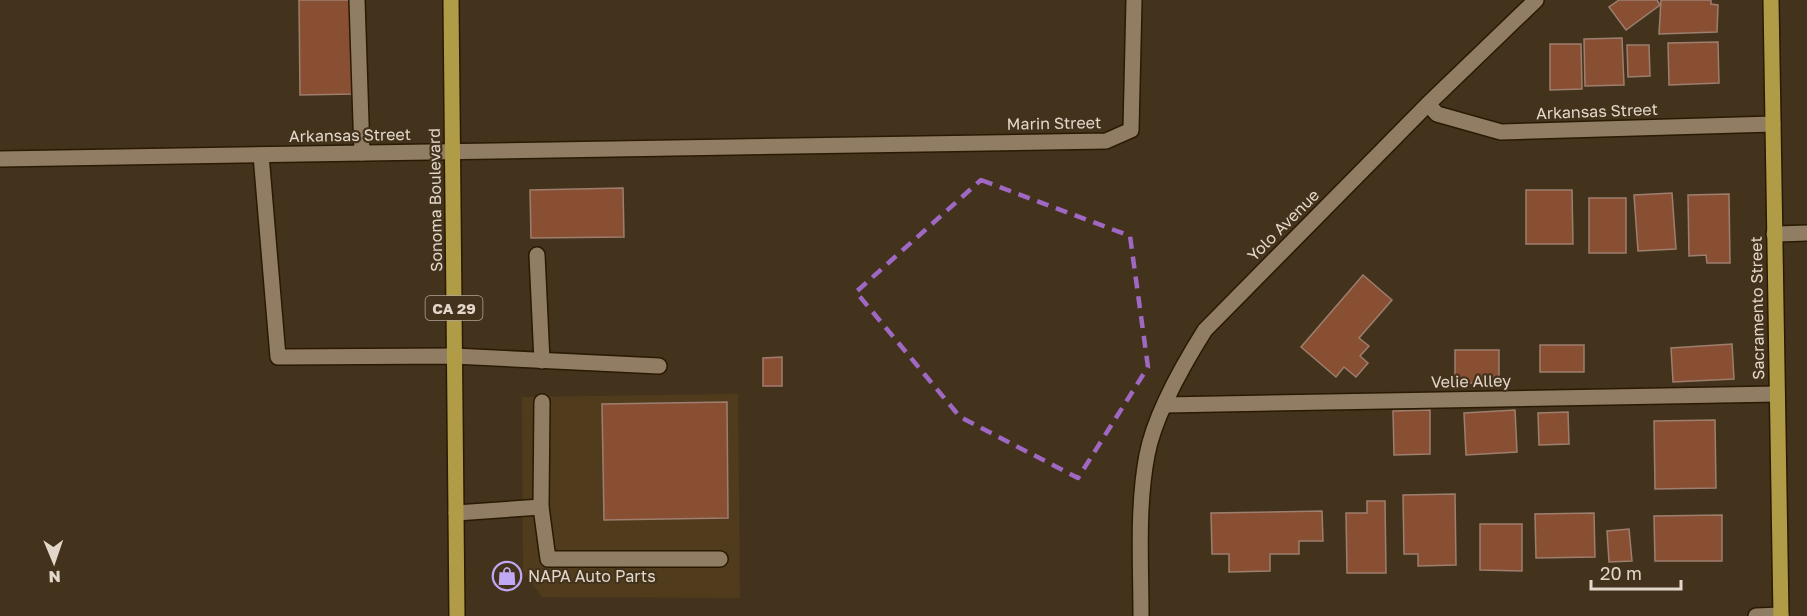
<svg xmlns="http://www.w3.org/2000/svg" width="1807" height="616" font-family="'Golos Text',sans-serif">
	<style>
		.built { fill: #513b1d }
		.building { fill: #894f33; stroke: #9d7e6f; stroke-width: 1.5 }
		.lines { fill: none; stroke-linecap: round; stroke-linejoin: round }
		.minor-casing { stroke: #2a1a04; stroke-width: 18 }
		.major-casing { stroke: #2a1a04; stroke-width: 18 }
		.minor { stroke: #917d63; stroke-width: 15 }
		.major { stroke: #b09c46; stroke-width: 15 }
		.marked { fill: none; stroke: #9f68c3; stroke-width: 4.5; stroke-dasharray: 12 8; stroke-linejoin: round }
		.labels { text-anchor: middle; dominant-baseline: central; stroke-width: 4.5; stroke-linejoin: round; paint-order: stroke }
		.shield { fill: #44331c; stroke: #b3a696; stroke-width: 1.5 }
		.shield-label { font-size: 15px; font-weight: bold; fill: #e2d7ca }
		.street-label { font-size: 16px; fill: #e2d7ca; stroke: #44331c }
		.poi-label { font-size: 16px; fill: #e2d7ca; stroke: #44331c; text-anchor: start }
	</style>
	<rect width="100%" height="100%" fill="#44331c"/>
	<path class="built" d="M738,394L740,598L542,597L523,571L522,397Z"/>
	<g class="building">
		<path d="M299,0H352L353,94L300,95Z"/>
		<path d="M1619,0H1657L1660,5L1626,30L1609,7Z"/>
		<path d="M1661,0H1711V4L1718,5L1717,32L1659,34Z"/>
		<path d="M1622,38L1624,85L1585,86L1584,39Z"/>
		<path d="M1718,42L1719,83L1669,85L1668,43Z"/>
		<path d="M1550,44H1581L1582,89L1550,90Z"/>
		<path d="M1627,45H1649L1650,76L1628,77Z"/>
		<path d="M623,188L624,237L531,238L530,190Z"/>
		<path d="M1526,190H1572L1573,244H1526Z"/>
		<path d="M1672,193L1676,249L1638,251L1634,195Z"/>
		<path d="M1729,194L1730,263H1707L1706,255L1689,256L1688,195Z"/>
		<rect x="1589" y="198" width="37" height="55"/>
		<path d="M1363,275L1392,300L1359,338L1369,346L1360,356L1368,363L1356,377L1344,367L1336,377L1301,347Z"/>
		<path d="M1732,344L1734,379L1673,382L1671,348Z"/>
		<rect x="1540" y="345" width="44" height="27"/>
		<rect x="1455" y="350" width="44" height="33"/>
		<path d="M782,357V386H763V358Z"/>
		<path d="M727,402L728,518L604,520L602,404Z"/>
		<path d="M1430,410V454L1394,455L1393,411Z"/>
		<path d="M1515,410L1517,452L1466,455L1464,413Z"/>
		<path d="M1568,412L1569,444L1539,445L1538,413Z"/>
		<path d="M1715,420L1716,488L1655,489L1654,421Z"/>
		<path d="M1455,494L1456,565L1418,566V554H1404L1403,495Z"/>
		<path d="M1367,501H1385L1386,573H1347L1346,513H1367Z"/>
		<path d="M1322,511L1323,541H1299V554H1270V571L1229,572V554H1212L1211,513Z"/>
		<path d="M1594,513L1595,557L1536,558L1535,514Z"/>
		<path d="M1722,515V561H1655L1654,516Z"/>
		<path d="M1480,524H1522V571L1480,570Z"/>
		<path d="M1629,529L1632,561L1609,562L1607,531Z"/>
	</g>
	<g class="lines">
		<g class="minor-casing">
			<g id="minor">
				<path d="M357,0L362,153"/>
				<path d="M1428,104L1437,114L1501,132L1773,124"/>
				<path d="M261,155L278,357L454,356L659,366"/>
				<path d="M0,159L1106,141L1131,130L1134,0"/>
				<path d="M1774,234L1807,233"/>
				<path d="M537,255L542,361"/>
				<path d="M1165,405L1777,394"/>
				<path d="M541,507L542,402"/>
				<path d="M456,513L541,507L548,559H720"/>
				<path d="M1141,616C1141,562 1137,508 1147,455C1155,413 1183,365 1205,330L1428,104L1536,0"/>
				<path d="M1756,616L1781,615"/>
			</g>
		</g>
		<g class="major-casing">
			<g id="major">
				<path d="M451,0L457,616"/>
				<path d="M1771,0L1781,616"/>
			</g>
		</g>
		<use href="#minor" class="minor"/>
		<use href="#major" class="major"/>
	</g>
	<path class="marked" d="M981,180L1130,236L1148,367L1078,478L960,417L856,292Z"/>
	<defs>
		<g id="shop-ring" transform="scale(1.5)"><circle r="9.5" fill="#44331c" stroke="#c0a8f4" stroke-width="1.5"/><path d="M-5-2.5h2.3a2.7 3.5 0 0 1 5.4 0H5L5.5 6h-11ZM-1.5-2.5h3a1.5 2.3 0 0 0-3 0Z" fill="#c0a8f4"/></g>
	</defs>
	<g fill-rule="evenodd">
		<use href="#shop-ring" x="507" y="576"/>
	</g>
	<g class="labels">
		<rect class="shield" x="425.5" y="296" width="57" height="24" rx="4.5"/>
		<g class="shield-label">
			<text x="454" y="308">CA 29</text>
		</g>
		<g class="street-label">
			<text transform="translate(1597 111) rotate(-2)">Arkansas Street</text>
			<text transform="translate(1054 123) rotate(-1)">Marin Street</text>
			<text transform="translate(350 135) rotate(-1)">Arkansas Street</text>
			<text transform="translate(435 200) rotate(-91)">Sonoma Boulevard</text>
			<text transform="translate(1283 225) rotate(-45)">Yolo Avenue</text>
			<text transform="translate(1757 308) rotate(-91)">Sacramento Street</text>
			<text transform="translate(1471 381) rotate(-1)">Velie Alley</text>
		</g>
		<g class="poi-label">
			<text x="528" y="576">NAPA Auto Parts</text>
		</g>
	</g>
	<g transform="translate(54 562) rotate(178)" stroke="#44331c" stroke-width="4.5" paint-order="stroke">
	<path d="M0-4.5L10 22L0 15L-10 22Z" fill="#e2d7ca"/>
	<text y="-9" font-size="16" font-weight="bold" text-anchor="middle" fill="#e2d7ca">N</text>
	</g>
	<path d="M1591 580v9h90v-9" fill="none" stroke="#e2d7ca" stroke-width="3"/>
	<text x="1600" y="580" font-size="18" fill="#e2d7ca" stroke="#44331c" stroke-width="4.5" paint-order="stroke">20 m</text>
</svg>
